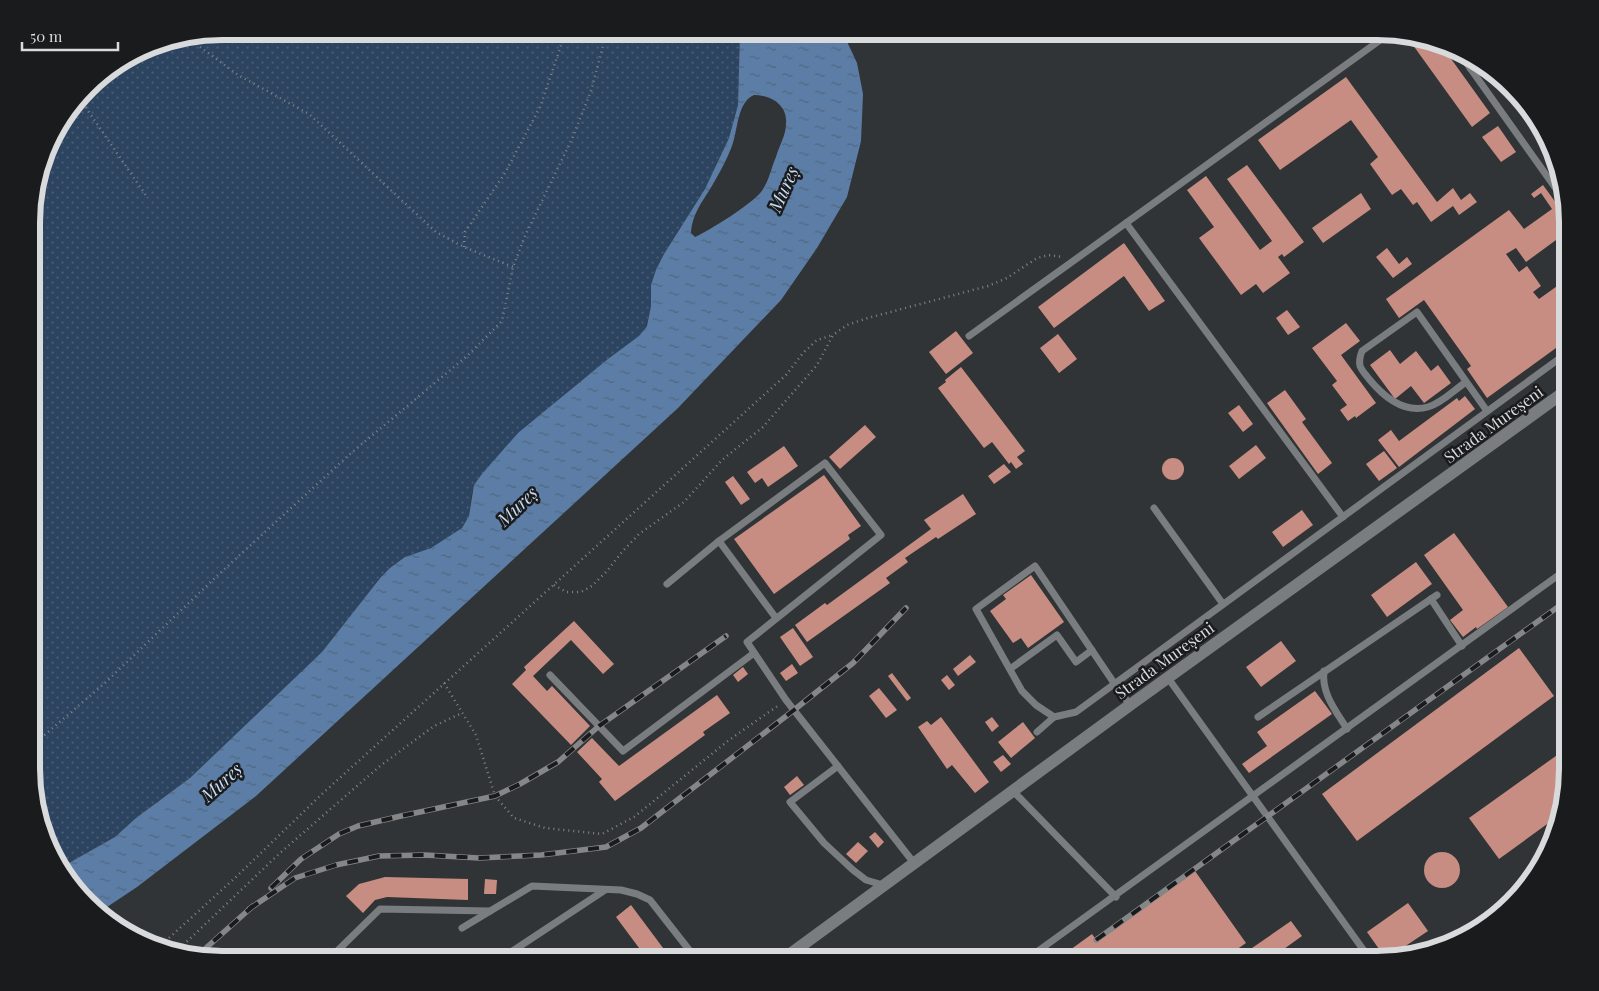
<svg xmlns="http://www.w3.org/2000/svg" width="1599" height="991" font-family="'Playfair Display',serif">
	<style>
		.grass { fill: url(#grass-dots) }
		.water { fill: url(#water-ripples); fill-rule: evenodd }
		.building { fill: #c78d82 }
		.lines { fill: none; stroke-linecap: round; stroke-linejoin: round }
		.path { stroke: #828587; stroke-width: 2.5; stroke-dasharray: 1 4; stroke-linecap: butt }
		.service { stroke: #7a7d80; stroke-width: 7 }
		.minor { stroke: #7a7d80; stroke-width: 12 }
		.rail-casing { stroke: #848688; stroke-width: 5.5 }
		.rail { stroke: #1a1b1d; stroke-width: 4; stroke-dasharray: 11; stroke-linecap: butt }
		.labels { text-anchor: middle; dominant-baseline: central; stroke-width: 5; stroke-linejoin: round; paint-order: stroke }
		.street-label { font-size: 16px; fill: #d8dadc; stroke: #1a1b1d }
		.water-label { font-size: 18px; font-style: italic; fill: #c6dbf4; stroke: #1a1b1d }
		.rim { fill: none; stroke: #d8dadc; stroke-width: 6 }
	</style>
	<defs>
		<pattern id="grass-dots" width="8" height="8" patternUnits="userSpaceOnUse" patternTransform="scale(1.25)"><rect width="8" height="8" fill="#2c4460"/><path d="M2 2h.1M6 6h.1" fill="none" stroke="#4a5e76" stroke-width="1.8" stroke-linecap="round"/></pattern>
		<pattern id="water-ripples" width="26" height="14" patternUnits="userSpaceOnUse" patternTransform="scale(1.25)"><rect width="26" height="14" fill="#5c7ea6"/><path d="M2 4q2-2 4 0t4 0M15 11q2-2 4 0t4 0" fill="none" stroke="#51667e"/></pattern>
	</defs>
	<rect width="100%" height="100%" fill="#313436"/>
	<path class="grass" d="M222,31H740L738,105L729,138L705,189L664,254L651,284V306L647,325L639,336L571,389L472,492L469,516L462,528L431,548L405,557L381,577L322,652L190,778L136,818L115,837L60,868L57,865L33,793V198L51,137L96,79L149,46Z"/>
	<path class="water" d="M740,31H842L857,63L863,94L861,141L847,197L817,248L781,300L678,408L256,796L137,887L101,911L60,868L115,837L136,818L190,778L322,652L381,577L390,568L405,557L431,548L462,528L469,516L474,485L482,474L518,433L608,359L639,336L647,326L651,306V285L656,270L664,254L705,189L729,138L738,105ZM754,95C771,95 788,105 786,124C786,135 779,146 776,157C771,168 769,182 761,192C753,203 709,231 695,237L691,233C692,213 704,200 713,184C720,172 727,159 732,146C738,130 737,102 754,95Z"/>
	<g class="building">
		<path d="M1415,37L1439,42L1490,113L1472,127L1410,41Z"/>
		<path d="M1346,77L1437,202L1453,188L1461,200L1470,193L1477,202L1459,215L1453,206L1431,222L1417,202L1413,205L1401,189L1392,195L1370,164L1378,157L1351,120L1280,170L1258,140Z"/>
		<path d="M1498,126L1516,152L1501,162L1482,137Z"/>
		<path d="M1247,165L1304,242L1284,257L1282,254L1278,257L1290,273L1263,293L1256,284L1241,295L1199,238L1214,227L1187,190L1206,176L1260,250L1272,241L1227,179Z"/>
		<path d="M1543,185L1567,218V232L1526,262L1516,248L1506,254L1519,272L1527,266L1541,286L1533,292L1539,299L1567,279V340L1487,398L1467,369L1471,366L1424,300L1399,318L1386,299L1509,210L1524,229L1552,209L1541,193L1534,198L1531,194Z"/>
		<path d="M1361,193L1371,209L1323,243L1312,228Z"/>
		<path d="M1124,243L1165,301L1149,311L1124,276L1054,328L1038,307Z"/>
		<path d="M1387,248L1399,264L1407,257L1412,264L1393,278L1376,257Z"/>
		<path d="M1287,310L1300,327L1288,335L1276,318Z"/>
		<path d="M1346,323L1360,341L1341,355L1376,403L1356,418L1355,416L1348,421L1340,410L1347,405L1332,385L1337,381L1312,348Z"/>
		<path d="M956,331L973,353L946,374L929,352Z"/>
		<path d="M1058,334L1077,359L1059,373L1040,348Z"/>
		<path d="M1390,350L1400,364L1416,351L1431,371L1438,365L1451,383L1424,403L1411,386L1395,399L1370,365Z"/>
		<path d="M961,367L1025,451L1017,457L1023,464L1016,469L1011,462L1009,464L992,442L984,448L938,388L946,382L945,380Z"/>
		<path d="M1285,390L1306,419L1302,422L1332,463L1318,474L1267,403Z"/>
		<path d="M1465,396L1475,409L1399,467L1378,440L1391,430L1399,441L1457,398L1459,401Z"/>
		<path d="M1239,405L1253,424L1243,432L1228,413Z"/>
		<path d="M865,425L876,437L840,469L829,457Z"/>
		<path d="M1256,445L1266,458L1239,479L1229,466Z"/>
		<path d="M784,446L798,466L768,487L762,478L755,483L747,472Z"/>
		<path d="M1384,451L1397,468L1379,481L1366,464Z"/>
		<circle cx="1173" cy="469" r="11"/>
		<path d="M1004,464L1011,472L994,484L988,476Z"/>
		<path d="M824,475L861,526L848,535L850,539L774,594L734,539Z"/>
		<path d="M733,476L750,499L741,505L725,482Z"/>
		<path d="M963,494L976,514L938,539L936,537L905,558L908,562L886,578L890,583L807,642L795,625L825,603L827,605L931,529L924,520Z"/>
		<path d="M1302,510L1313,525L1283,547L1272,532Z"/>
		<path d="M1454,533L1508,607L1477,629L1476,627L1463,637L1450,620L1463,610L1424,555Z"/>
		<path d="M1416,562L1432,584L1387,617L1371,595Z"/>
		<path d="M1031,575L1064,622L1028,648L1021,638L1013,643L990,611L1006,599L1003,595Z"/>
		<path d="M574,621L614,664L603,674L571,640L533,676L547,691L552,686L590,726L571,745L512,684L526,670L524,667Z"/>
		<path d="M793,628L813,657L800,666L780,637Z"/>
		<path d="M1281,641L1296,661L1261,687L1246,667Z"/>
		<path d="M1519,648L1554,696L1357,841L1322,794Z"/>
		<path d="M970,655L976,662L958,676L953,669Z"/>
		<path d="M792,664L798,673L786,681L780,673Z"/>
		<path d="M743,667L748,674L738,682L733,675Z"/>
		<path d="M892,673L911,698L907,701L888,676Z"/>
		<path d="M947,675L955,685L949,690L941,680Z"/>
		<path d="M879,688L897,710L886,718L869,696Z"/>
		<path d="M1315,691L1332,714L1249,773L1242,764L1267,746L1257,732Z"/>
		<path d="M717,695L730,713L703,732L705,735L615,801L599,782L602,779L577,752L592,738L619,766Z"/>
		<path d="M941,717L989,782L975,793L952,765L947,769L918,727L927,721L931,725Z"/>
		<path d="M992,717L999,726L992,732L985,722Z"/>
		<path d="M1023,722L1035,738L1011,758L998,742Z"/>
		<path d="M1567,748V781L1561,814L1499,859L1469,818Z"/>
		<path d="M1003,755L1011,764L1001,772L993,762Z"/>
		<path d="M797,776L804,785L790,795L784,787Z"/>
		<path d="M875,832L884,842L878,848L869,837Z"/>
		<path d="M858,842L868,851L856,863L846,854Z"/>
		<circle cx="1442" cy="870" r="18"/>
		<path d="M1195,871L1246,943L1223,959H1066L1063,955L1092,934L1097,941Z"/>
		<path d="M385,877L468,879V900L387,897L375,900L363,913L346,896L359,884Z"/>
		<path d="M485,879L497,880L496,894H484Z"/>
		<path d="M1408,903L1428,931L1386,959L1367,932Z"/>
		<path d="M631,905L672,960H648L616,917Z"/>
		<path d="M1291,921L1302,936L1270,959H1236Z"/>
	</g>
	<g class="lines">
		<g class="path">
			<path d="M188,38L238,75L309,114L436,232L464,247L513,267"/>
			<path d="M80,99L147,197"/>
			<path d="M464,247L465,232L505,173L540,107L566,31"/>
			<path d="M554,585L566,592H581L592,586L607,571L622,552L639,534L684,502L722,460L763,427L817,365L833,335L847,325L868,318L988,286L1007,278L1037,258L1049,255L1063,257"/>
			<path d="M444,683L476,735L495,796L514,818L545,828L602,834L634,817L729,740L779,705"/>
			<path d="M33,745L106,682L217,576L350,454L467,356L502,321L513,267L525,236L572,139L591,91L607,31"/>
			<path d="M158,948L236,877L322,794L786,375L803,353L817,340L833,335"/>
			<path d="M176,952L280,853L380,766L434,726L462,713"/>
		</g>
		<g class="service">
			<path d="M1458,51L1564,200"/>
			<path d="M1470,68L1479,61"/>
			<path d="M1126,223L1343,517"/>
			<path d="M969,336L1390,33"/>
			<path d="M1466,382C1454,390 1442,403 1428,407C1403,414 1383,396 1369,379C1366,375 1362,371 1360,366C1359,361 1360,356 1362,351L1417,312L1487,411"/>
			<path d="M1154,508L1223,604"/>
			<path d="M719,541L776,618"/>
			<path d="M667,584L719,541L825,463L881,535L747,642L786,700L914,863"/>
			<path d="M1431,599L1462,646"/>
			<path d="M1010,669L1057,635L1076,662L1092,650"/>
			<path d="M1324,671C1321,693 1336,711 1347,729"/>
			<path d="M550,675L623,751L754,653"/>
			<path d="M1168,678L1370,959"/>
			<path d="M1054,717L1036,705L1022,691L976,609L1035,566L1114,683L1130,705"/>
			<path d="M1258,717L1437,595"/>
			<path d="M1037,732L1054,717L1076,712L1567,353"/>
			<path d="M838,766L790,802L824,843L853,870L866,880L883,885"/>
			<path d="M1013,791L1116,897"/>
			<path d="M462,928L532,886L621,890L637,894L650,900L697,960"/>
			<path d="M1027,959L1567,569"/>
			<path d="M328,960L380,909L490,911"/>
			<path d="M499,960L605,890"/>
		</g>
		<path class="minor" d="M782,960L1130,705L1567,390"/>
		<g class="rail-casing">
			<g id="rail">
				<path d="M271,888L301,859L339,834L358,826L401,816L495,796L520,784L558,762L599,726L726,636"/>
				<path d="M249,909L295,878L336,865L379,856L425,855L479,858L541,855L606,847L641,828L794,710L853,663L906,608"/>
				<path d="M1096,940L1562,604"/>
				<path d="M197,956L253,906"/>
			</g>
		</g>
		<use href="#rail" class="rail"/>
	</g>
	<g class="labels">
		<g class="street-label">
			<text transform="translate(1493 424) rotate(-36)">Strada Mureșeni</text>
			<text transform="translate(1164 660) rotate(-36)">Strada Mureșeni</text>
		</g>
		<g class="water-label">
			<text transform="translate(783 189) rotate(-66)">Mureș</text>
			<text transform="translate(517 506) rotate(-44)">Mureș</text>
			<text transform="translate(221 782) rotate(-42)">Mureș</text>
		</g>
	</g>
	<path d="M0 0H1599V991H0ZM222 40H1377A182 182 0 0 1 1559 222V769A182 182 0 0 1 1377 951H222A182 182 0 0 1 40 769V222A182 182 0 0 1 222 40Z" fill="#1a1b1d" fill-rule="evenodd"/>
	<path class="rim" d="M222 40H1377A182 182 0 0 1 1559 222V769A182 182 0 0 1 1377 951H222A182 182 0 0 1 40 769V222A182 182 0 0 1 222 40Z"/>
	<path d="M22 42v8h96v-8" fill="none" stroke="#d8dadc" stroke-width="2.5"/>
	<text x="30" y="42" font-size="15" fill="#d8dadc" stroke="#1a1b1d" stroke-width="4" paint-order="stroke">50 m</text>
</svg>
